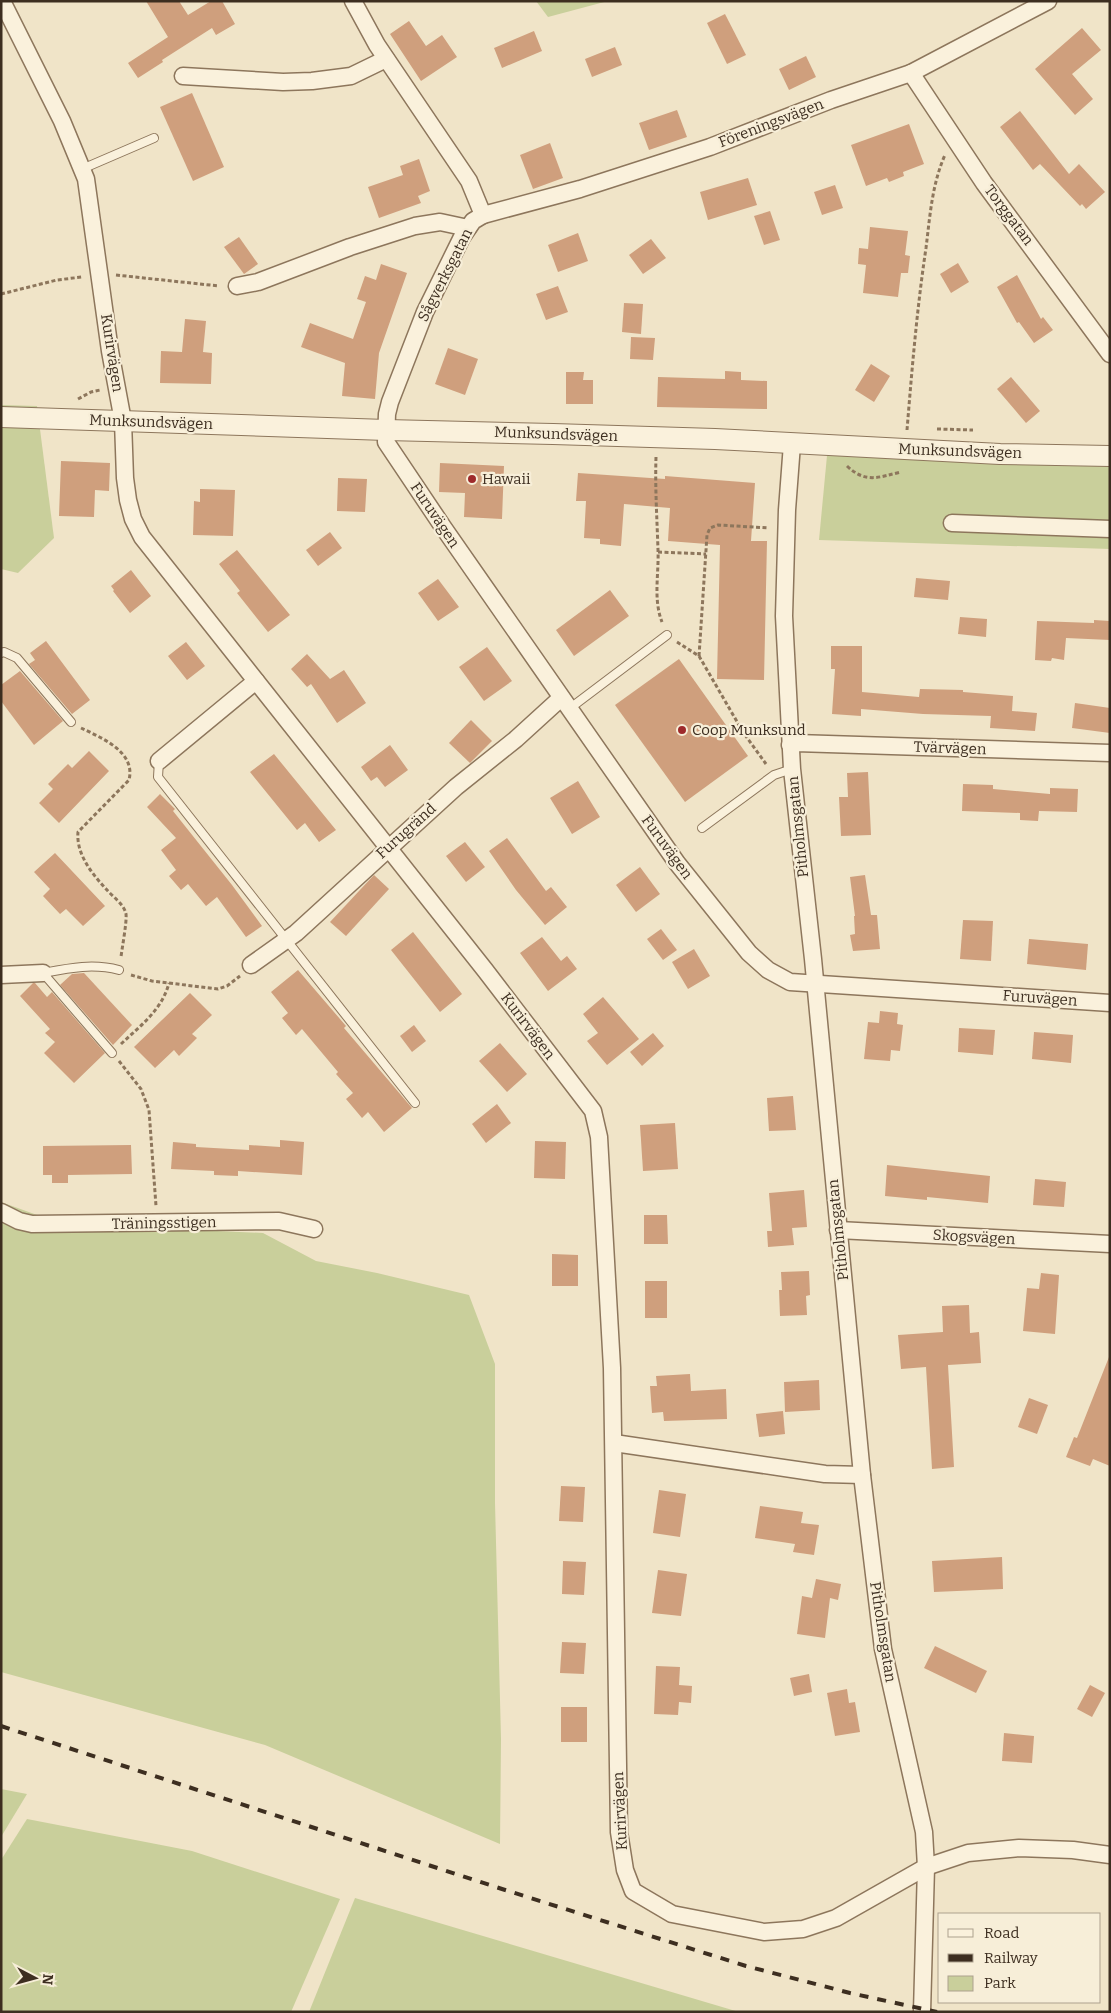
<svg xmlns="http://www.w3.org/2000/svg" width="1111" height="2013" font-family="Bitter,serif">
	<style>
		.green { fill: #c9cf9b }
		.building { fill: #cf9f7d }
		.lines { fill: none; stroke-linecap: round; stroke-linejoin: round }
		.service-casing { stroke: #8d765c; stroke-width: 10 }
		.minor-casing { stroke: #8d765c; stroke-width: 19 }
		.tertiary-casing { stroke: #8d765c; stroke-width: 22 }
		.path { stroke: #8d765c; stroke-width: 3; stroke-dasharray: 4 2.5; stroke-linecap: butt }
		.service { stroke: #faf1dc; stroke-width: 8 }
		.minor { stroke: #faf1dc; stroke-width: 16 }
		.tertiary { stroke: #faf1dc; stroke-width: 20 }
		.rail { stroke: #3d2e20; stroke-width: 4; stroke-dasharray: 9 9; stroke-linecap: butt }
		.poi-dot { fill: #9e2a2b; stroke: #f7eed8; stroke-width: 2 }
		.labels { text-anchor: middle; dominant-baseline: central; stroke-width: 4.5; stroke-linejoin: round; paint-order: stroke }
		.street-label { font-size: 15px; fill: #3d2e20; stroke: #f7eed8 }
		.poi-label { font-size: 15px; fill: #3d2e20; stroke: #f7eed8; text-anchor: start }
	</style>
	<rect width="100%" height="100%" fill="#f0e4c8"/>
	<g class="green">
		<path d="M536,1H608L548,17Z"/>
		<path d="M1,405L37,406L54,538L18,573L1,569Z"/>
		<path d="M828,445L1110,449V549L819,540Z"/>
		<path d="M1,1202L62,1224L263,1233L316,1261L377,1273L469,1295L495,1364V1503L501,1739L500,1844L265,1745L1,1672Z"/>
		<path d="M1,1789L27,1794L1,1837Z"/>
		<path d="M27,1819L192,1851L340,1899L291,2012H1V1860Z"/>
		<path d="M355,1898L739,2012H309Z"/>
	</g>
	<g class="building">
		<path d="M146,1H179L188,15L211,1H222L235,24L216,35L212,28L162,60L163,62L138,78L128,63L168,37Z"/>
		<path d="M725,14L746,55L727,64L707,23Z"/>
		<path d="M409,21L426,46L442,35L457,57L421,81L390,34Z"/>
		<path d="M1082,28L1101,50L1072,74L1093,99L1075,115L1035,69Z"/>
		<path d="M534,31L542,51L502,68L494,48Z"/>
		<path d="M615,47L622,65L592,77L585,59Z"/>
		<path d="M806,56L816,77L789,90L779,69Z"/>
		<path d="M192,93L224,167L193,181L160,107Z"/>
		<path d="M677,110L687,137L649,150L639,123Z"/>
		<path d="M1020,111L1069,174L1079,164L1105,192L1086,209L1082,204L1080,206L1040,164L1033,170L1000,127Z"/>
		<path d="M909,124L924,164L903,172L904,176L889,182L887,178L866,186L851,145Z"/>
		<path d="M550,143L563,178L533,189L520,155Z"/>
		<path d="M419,159L430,191L418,196L421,203L379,218L368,187L403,175L400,166Z"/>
		<path d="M748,178L757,205L708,220L700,192Z"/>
		<path d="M835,185L843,208L822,215L814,192Z"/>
		<path d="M770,211L780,240L764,245L754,216Z"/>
		<path d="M870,227L908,231L905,255L910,256L908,273H901L898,297L863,293L866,265L858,264L859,248L868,249Z"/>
		<path d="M578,233L588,261L558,272L548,245Z"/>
		<path d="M239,237L258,264L244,274L224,247Z"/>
		<path d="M651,239L666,258L643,274L629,255Z"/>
		<path d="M958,263L969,282L951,293L940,274Z"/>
		<path d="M381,264L407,273L379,353L375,399L342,396L345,363L301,347L310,323L353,339L366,302L357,299L365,276L376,280Z"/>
		<path d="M1017,275L1041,319L1043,317L1053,330L1034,343L1019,322L1017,323L997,287Z"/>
		<path d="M558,286L568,312L546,320L536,294Z"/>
		<path d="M624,303L643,304L641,334L622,332Z"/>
		<path d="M185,319L206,321L203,352L212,353L211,384L160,383L161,351L182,352Z"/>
		<path d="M631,337L655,338L653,360L630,359Z"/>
		<path d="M448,348L478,359L465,395L435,384Z"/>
		<path d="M871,364L890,376L874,402L855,390Z"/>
		<path d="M725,371L741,372V380L767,381V409L657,407L658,377L725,379Z"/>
		<path d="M566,372H584L583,380H593V404H566Z"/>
		<path d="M1011,377L1040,411L1026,423L997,389Z"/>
		<path d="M61,461L110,463L109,491L95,490L94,517L59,516Z"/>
		<path d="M440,463L504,466L502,519L464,517L465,493L439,492Z"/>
		<path d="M578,473L665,479V476L755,483L751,541H767L764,680L717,679L720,545L668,541L670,508L624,504L621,546L600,544V539L584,538L586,501H576Z"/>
		<path d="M338,478L367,479L365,512L337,511Z"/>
		<path d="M200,489L235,490L233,536L193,535L194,501L200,502Z"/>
		<path d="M330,532L342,548L318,566L306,550Z"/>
		<path d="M237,550L290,615L268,632L237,593L240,591L219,564Z"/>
		<path d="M131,570L151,596L130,613L113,591L114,590L111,586Z"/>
		<path d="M916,578L950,581L948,600L914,597Z"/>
		<path d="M438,579L459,607L438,621L418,593Z"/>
		<path d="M610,590L629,616L574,656L556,630Z"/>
		<path d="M960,617L987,619L986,637L958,634Z"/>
		<path d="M1094,620L1110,621V640L1066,638L1064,660L1052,658L1051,661L1035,660L1037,621L1094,623Z"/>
		<path d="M46,641L90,700L72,714L29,664L35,660L30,653Z"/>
		<path d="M186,642L205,666L187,680L168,656Z"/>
		<path d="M831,646H862V692L919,697L920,689L963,690V692L1013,696L1012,711L1037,713L1035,731L990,728L991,716L923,714L861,709V716L832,714L835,669H831Z"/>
		<path d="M487,647L512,681L484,701L459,667Z"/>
		<path d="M307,654L330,679L344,670L366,703L337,723L311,684L307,687L291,669Z"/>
		<path d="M679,659L748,756L685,802L615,705Z"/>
		<path d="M20,671L63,721L34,745L1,701V685Z"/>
		<path d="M1075,703L1110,708V733L1072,728Z"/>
		<path d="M471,720L492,741L470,763L449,743Z"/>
		<path d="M390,745L408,770L385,787L377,777L371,781L361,767Z"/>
		<path d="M89,751L109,771L59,823L39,803L53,789L48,784L68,764L72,768Z"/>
		<path d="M274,754L336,830L319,842L305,823L297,830L250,772Z"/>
		<path d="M868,772L871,835L841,836L839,797H848L847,773Z"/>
		<path d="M578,781L600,817L572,834L550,798Z"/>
		<path d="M963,784L993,785V789L1050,794V788L1078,789L1077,812L1039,811L1038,821L1020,820V813L962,811Z"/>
		<path d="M160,794L175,809L173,811L232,885L262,926L246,937L217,897L206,906L188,884L181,890L169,876L176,870L161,850L176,838L147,807Z"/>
		<path d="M507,838L546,891L551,887L567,907L545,925L516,890L489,851Z"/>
		<path d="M465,842L485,867L466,882L446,856Z"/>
		<path d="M55,853L105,906L83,926L66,909L60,914L43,896L50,889L34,872Z"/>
		<path d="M640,867L660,894L636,912L616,885Z"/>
		<path d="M374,875L389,889L346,936L330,922Z"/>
		<path d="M865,875L871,915H877L880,949L853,951L850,935L855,934L854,916H855L850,877Z"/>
		<path d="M963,920L993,921L991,961L960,959Z"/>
		<path d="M661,929L677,950L663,960L647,939Z"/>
		<path d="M413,932L462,994L440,1012L391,950Z"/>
		<path d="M542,937L561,961L567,956L577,969L548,991L520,953Z"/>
		<path d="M1029,939L1088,944L1086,970L1027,964Z"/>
		<path d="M694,949L710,976L688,989L672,962Z"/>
		<path d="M298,970L346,1026L344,1028L412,1108L384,1132L368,1112L362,1118L346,1099L353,1093L336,1074L338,1072L302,1029L296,1035L282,1018L288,1013L271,992Z"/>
		<path d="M84,973L132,1025L113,1045L60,985L72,974Z"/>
		<path d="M33,983H35L47,997L52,992L105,1053L74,1083L44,1053L55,1042L45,1033L50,1029L20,996Z"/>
		<path d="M190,993L212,1015L192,1034L197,1038L179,1056L174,1050L155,1068L134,1047Z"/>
		<path d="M603,997L639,1039L607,1065L587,1041L598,1033L583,1014Z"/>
		<path d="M880,1011L898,1013L897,1024L903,1025L900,1051L891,1050L890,1061L864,1059L868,1022L879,1023Z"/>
		<path d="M414,1025L426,1041L412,1052L400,1036Z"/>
		<path d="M959,1028L995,1030L993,1055L958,1052Z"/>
		<path d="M1034,1032L1073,1035L1071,1063L1032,1059Z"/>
		<path d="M653,1033L664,1046L642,1066L630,1052Z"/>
		<path d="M500,1043L527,1074L507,1092L479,1061Z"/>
		<path d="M793,1096L796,1130L769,1131L767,1098Z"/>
		<path d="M497,1104L511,1123L486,1143L472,1124Z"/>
		<path d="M675,1123L678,1169L643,1171L640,1125Z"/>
		<path d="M280,1140L304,1142L302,1175L238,1171V1176L214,1175V1171L171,1169L173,1142L196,1144V1147L249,1150V1145L280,1147Z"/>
		<path d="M535,1141L566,1142L565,1179L534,1178Z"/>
		<path d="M131,1145L132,1174L68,1175V1183H52V1175H43V1146Z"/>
		<path d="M887,1165L990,1176L988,1203L927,1197V1200L885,1196Z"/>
		<path d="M1035,1179L1066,1182L1064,1207L1033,1205Z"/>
		<path d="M804,1190L807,1227L792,1228L794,1245L768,1247L767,1231H772L769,1193Z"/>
		<path d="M644,1215H667L668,1244H644Z"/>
		<path d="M552,1254L578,1255V1286H552Z"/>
		<path d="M809,1271L810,1295L806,1296L807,1315L780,1316L779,1290H782L781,1272Z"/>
		<path d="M1041,1273L1059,1275L1055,1334L1023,1331L1027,1288L1039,1289Z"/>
		<rect x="645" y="1281" width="22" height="37"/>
		<path d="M969,1305L970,1333L979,1332L981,1363L948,1365L954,1467L932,1469L926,1367L901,1369L898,1335L943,1332L942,1306Z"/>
		<path d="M1109,1357L1110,1466L1093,1459L1090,1466L1066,1457L1074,1437L1077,1438Z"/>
		<path d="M690,1374L691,1391L726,1389L727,1419L664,1421L663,1412L652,1413L650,1386H657L656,1376Z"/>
		<path d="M819,1380L820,1410L785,1412L784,1382Z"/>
		<path d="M1029,1398L1048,1405L1037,1434L1018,1427Z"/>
		<path d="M783,1411L785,1434L759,1437L756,1414Z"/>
		<path d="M561,1486L585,1487L583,1522L559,1521Z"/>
		<path d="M659,1490L686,1494L680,1537L653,1533Z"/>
		<path d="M760,1506L803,1512L801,1523L819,1525L814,1555L793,1552L795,1544L755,1538Z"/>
		<path d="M1002,1557L1003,1589L934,1592L932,1561Z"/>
		<path d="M563,1561L586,1562L584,1595L562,1594Z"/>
		<path d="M658,1570L687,1574L681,1616L652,1613Z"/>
		<path d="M816,1579L841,1584L838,1600L830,1598L825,1638L797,1634L802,1596L812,1598Z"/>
		<path d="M562,1642L586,1643L584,1674L560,1673Z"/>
		<path d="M935,1646L987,1671L976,1693L924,1668Z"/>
		<path d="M656,1666L680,1667L679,1685L692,1686L691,1703L679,1702L678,1715L654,1714Z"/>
		<path d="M809,1674L812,1692L794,1696L790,1678Z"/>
		<path d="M1090,1685L1105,1693L1092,1717L1077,1709Z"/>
		<path d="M847,1689L849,1703L855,1702L860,1732L835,1736L827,1693Z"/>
		<rect x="561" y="1707" width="26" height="35"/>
		<path d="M1004,1733L1034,1736L1032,1763L1002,1761Z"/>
	</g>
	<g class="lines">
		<g class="service-casing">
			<g id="service">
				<path d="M82,169L154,138"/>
				<path d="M1,653L4,652L17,658L71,722"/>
				<path d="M569,709L667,635"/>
				<path d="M159,761L158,777L415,1103"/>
				<path d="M702,828L774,775L792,769"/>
				<path d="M112,1053L43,973C69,968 93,963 119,970"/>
			</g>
		</g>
		<g class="minor-casing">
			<g id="minor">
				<path d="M2,1L62,121L86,179L110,351L123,421L125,478L128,500L133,519L142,537L485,970L593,1111L599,1137L612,1368L619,1832L625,1870L633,1891L672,1914L764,1932L803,1929L836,1918L926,1867L968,1853L1019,1848L1073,1850L1110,1855"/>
				<path d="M353,1L377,45L469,181L483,215L473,221L462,237L425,312L390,402L387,414L386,442L443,527L677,863L749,953L768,970L790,982L1110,1003"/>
				<path d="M911,73L984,183L1110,354"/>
				<path d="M183,76L283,82L312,81L351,76L386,59"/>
				<path d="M483,215L580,189L710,147L831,100L911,73L1048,1"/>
				<path d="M237,286L258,282L350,247L415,226L440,222L468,228"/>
				<path d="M792,444L787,510L784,616L792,769L813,959L862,1475L883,1649L924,1832L926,1867L922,2012"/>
				<path d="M952,523L1110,529"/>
				<path d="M790,745L796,743L1110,753"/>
				<path d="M159,761L256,681"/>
				<path d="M251,965L296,933L456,787L516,739L561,698"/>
				<path d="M1,975L43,973"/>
				<path d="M1,1212L19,1221L32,1224L279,1221L314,1229"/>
				<path d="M838,1230L1110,1244"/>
				<path d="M614,1443L825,1474L862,1475"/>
			</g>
		</g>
		<g class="tertiary-casing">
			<path id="tertiary" d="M1,417L386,430L553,434L715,439L1000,454L1110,456"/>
		</g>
		<g class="path">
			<path d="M116,275L219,286"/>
			<path d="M1,294L57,280L82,277"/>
			<path d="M78,399L91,392L100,390"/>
			<path d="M937,429L973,430"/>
			<path d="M907,430C912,369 917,308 926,248C930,216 932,184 945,155"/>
			<path d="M656,457C655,488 657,518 658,550C659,574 653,599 662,622"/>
			<path d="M847,466C866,484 879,477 901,472"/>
			<path d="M658,552L706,554"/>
			<path d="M677,642L699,656L743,732L766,764"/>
			<path d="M699,656L707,535L710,528L718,525L769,528"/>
			<path d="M81,728C102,738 136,752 129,780L78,832C76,854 92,874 107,890C113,897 124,904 126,914C127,922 122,948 121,957"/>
			<path d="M131,975L152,981L218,989L227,986L240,976"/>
			<path d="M121,1044C140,1026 162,1010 169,983"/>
			<path d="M119,1061L141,1089L149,1110L156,1206"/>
		</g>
		<use href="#service" class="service"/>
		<use href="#minor" class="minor"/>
		<use href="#tertiary" class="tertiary"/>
		<path class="rail" d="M1,1726L502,1889L746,1966L850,1993L937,2012"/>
	</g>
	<g class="poi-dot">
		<circle cx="472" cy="479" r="5"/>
		<circle cx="682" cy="730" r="5"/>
	</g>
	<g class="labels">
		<g class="street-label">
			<text transform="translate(771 123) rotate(-21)">Föreningsvägen</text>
			<text transform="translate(1009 215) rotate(53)">Torggatan</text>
			<text transform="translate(445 275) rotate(-63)">Sågverksgatan</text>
			<text transform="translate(112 353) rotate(81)">Kurirvägen</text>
			<text transform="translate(151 422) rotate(2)">Munksundsvägen</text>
			<text transform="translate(556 434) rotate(2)">Munksundsvägen</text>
			<text transform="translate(960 451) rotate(2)">Munksundsvägen</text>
			<text transform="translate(435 515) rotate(56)">Furuvägen</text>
			<text transform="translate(950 748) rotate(2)">Tvärvägen</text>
			<text transform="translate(798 827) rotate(-96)">Pitholmsgatan</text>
			<text transform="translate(406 831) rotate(-42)">Furugränd</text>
			<text transform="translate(667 847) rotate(54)">Furuvägen</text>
			<text transform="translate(1040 998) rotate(4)">Furuvägen</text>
			<text transform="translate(528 1026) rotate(53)">Kurirvägen</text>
			<text transform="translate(164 1223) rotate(-1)">Träningsstigen</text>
			<text transform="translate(838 1230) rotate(-96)">Pitholmsgatan</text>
			<text transform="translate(974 1237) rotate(3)">Skogsvägen</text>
			<text transform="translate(883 1632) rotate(81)">Pitholmsgatan</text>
			<text transform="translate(620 1811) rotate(-93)">Kurirvägen</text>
		</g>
		<g class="poi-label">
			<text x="482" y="479">Hawaii</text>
			<text x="692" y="730">Coop Munksund</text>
		</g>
	</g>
	<rect width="1111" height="2013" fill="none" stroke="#3d2e20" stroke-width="5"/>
	<rect x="938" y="1913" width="162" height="90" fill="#f7eed8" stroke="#ada18e"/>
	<rect x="948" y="1929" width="25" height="8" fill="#faf1dc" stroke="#ada18e"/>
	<text x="984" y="1938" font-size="15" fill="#3d2e20">Road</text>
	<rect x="948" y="1954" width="25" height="8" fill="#3d2e20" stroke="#ada18e"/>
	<text x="984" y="1963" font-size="15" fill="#3d2e20">Railway</text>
	<rect x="948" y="1976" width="25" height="15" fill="#c9cf9b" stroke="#ada18e"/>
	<text x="984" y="1988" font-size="15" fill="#3d2e20">Park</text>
	<g transform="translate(35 1978) rotate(96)" stroke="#f7eed8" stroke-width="4" paint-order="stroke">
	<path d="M0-4L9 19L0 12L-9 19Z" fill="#3d2e20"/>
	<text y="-8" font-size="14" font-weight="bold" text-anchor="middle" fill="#3d2e20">N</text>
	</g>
</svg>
